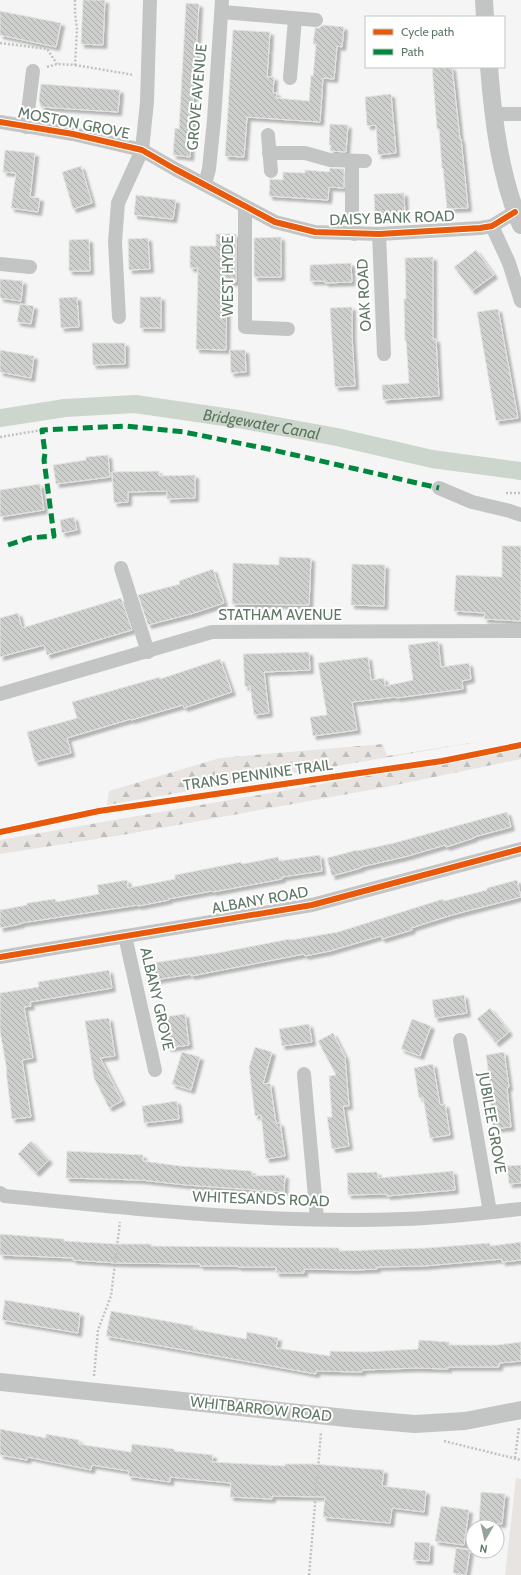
<svg xmlns="http://www.w3.org/2000/svg" width="521" height="1575" font-family="Cabin,sans-serif">
	<style>
		.green { fill: #e7e4e2 }
		.forest { fill: url(#forest-firs) }
		.lines { fill: none; stroke-linecap: round; stroke-linejoin: round }
		.canal { stroke: #ccd6cc; stroke-width: 18 }
		.building { fill: url(#building-back-hatch); stroke: #e5e4e4; filter: url(#shadow) }
		.path { stroke: #c1c3c1; stroke-width: 2.5; stroke-dasharray: 2 2; stroke-linecap: butt }
		.minor { stroke: #c3c5c4; stroke-width: 14 }
		.tertiary { stroke: #c3c5c4; stroke-width: 18 }
		.quiet { stroke: #00873e; stroke-width: 5; stroke-dasharray: 10 5; stroke-linecap: butt }
		.cycleway-casing { stroke: #fff; stroke-width: 8 }
		.cycleway { stroke: #e8590c; stroke-width: 6 }
		.labels { text-anchor: middle; dominant-baseline: central; stroke-width: 4; stroke-linejoin: round; paint-order: stroke }
		.street-label { font-size: 15px; fill: #5f7866; stroke: #fff }
		.water-label { font-size: 16px; font-style: italic; fill: #5e7860; stroke: #fff }
	</style>
	<defs>
		<pattern id="forest-firs" width="22" height="20" patternUnits="userSpaceOnUse"><rect width="22" height="20" fill="#e7e4e2"/><path d="M5 1l3.5 6h-7zM16 11l3.5 6h-7z" fill="#bebebb"/></pattern>
		<pattern id="building-back-hatch" width="6" height="6" patternUnits="userSpaceOnUse"><rect width="6" height="6" fill="#cdcfcd"/><path d="M-1 5l2 2M0 0l6 6M5-1l2 2" fill="none" stroke="#aaadaa"/></pattern>
		<filter id="shadow"><feDropShadow dx="3.5" dy="3.5" stdDeviation="1" flood-color="#0004"/></filter>
	</defs>
	<rect width="100%" height="100%" fill="#f6f5f5"/>
	<path class="green" d="M516,1478L521,1479V1575H505Z"/>
	<g class="forest">
		<path d="M490,740L107,805L109,791L220,758L383,744L387,756Z"/>
		<path d="M521,749V759L381,788L128,834L0,854V840Z"/>
	</g>
	<g class="lines">
		<path class="canal" id="s1" d="M0,418L65,408L135,404L238,419L337,437L432,459L521,471"/>
	</g>
	<g class="building">
		<path d="M83,0H105L103,45L81,44Z"/>
		<path d="M186,3L199,4L190,157L173,155L175,128L179,129Z"/>
		<path d="M0,11L61,23L56,47L0,35Z"/>
		<path d="M323,25L344,27L342,47L337,46L334,79L323,78L320,122L247,117L244,157L225,156L233,30L270,32L267,77H274L273,93H277L276,98L309,101L311,75L313,76L316,44H313L315,28H319Z"/>
		<path d="M432,67H452L460,139H461L468,208L447,209L443,168H442L439,129H437Z"/>
		<path d="M41,84L120,90L118,112L41,107L39,100Z"/>
		<path d="M391,94L396,153L378,155L376,125L367,126L365,97Z"/>
		<path d="M330,124L348,125L346,152L330,151L331,145H329Z"/>
		<path d="M5,150L35,153L30,197L40,198L38,212L11,208L16,173L3,172Z"/>
		<path d="M81,166L92,203L73,209L62,172Z"/>
		<path d="M330,168L344,169V188L329,187L328,200L269,196L270,179L283,180V172L305,173V170L329,172Z"/>
		<path d="M404,193L405,217L375,218L374,194Z"/>
		<path d="M136,195L176,200L173,219L134,215Z"/>
		<path d="M216,234H236V282H227L226,350L196,349L198,268H190V246H216Z"/>
		<path d="M281,237V277H254V238Z"/>
		<path d="M148,238L150,269L129,270L128,239Z"/>
		<path d="M89,239L90,271H69V240Z"/>
		<path d="M476,250L494,275L472,291L454,267Z"/>
		<path d="M433,257V339H436L439,396L383,400L382,385L409,383L406,340L405,341L404,299H406L405,258Z"/>
		<path d="M351,263L352,282L325,283V281H310V265Z"/>
		<path d="M0,279L23,281L21,301L0,298Z"/>
		<path d="M77,297L79,327L61,328L59,298Z"/>
		<rect x="140" y="297" width="21" height="31"/>
		<path d="M20,304L34,306L31,324L17,322Z"/>
		<path d="M352,307V336L355,386L335,387L330,308Z"/>
		<path d="M498,309L518,418L496,421L477,312Z"/>
		<path d="M92,343H125V364L93,365Z"/>
		<path d="M0,350L34,356L31,378L0,372Z"/>
		<path d="M230,350H245L246,372L231,373Z"/>
		<path d="M108,455L110,477L56,484L53,465L86,460V457Z"/>
		<path d="M159,471V476L195,475V498L167,499V491L128,492V502L114,503L112,472Z"/>
		<path d="M40,484L44,510L0,517V490Z"/>
		<path d="M74,517L77,530L62,533L60,520Z"/>
		<path d="M502,546H521V621L484,619L485,613L454,611L456,575L502,577Z"/>
		<path d="M279,557L311,558L309,605L232,604L233,563L279,565Z"/>
		<path d="M352,564L385,565L384,606L351,605Z"/>
		<path d="M213,569L224,603L194,613L148,625L138,595L180,584L179,581Z"/>
		<path d="M121,598L132,630L47,655L44,645L0,657V618L18,613L22,628Z"/>
		<path d="M438,641L441,667L469,663L471,679L462,681L463,689L396,698V697L352,702L357,730L313,736L310,717L327,715L318,663L368,657L371,680L384,678L385,686L413,680L408,645Z"/>
		<path d="M309,652L310,670L264,672L269,713L254,715L250,686L245,687L243,654Z"/>
		<path d="M220,659L232,692L184,708L183,705L131,720V719L67,738L71,753L35,762L27,732L77,718L72,702L160,677V679Z"/>
		<path d="M507,812L511,827L474,837V838L446,847L445,845L408,856L361,867V868L332,876L327,858L357,850V851L394,843Z"/>
		<path d="M320,855L322,871L282,877V879L213,892L212,891L168,899L169,900L138,906V905L21,923V924L0,928V910L27,905V903L55,899L56,902L99,894L97,885L127,880L128,888L175,879V875L241,862L242,864L278,857L279,861Z"/>
		<path d="M517,880L521,897L452,915L411,928L412,930L382,939L381,936L330,951L305,956L304,954L191,976V974L149,981L146,964L217,953L290,939L291,940L338,932L443,899L444,901L487,890V888Z"/>
		<path d="M109,970L112,988L30,1002L31,1006L24,1007L33,1058L22,1060L31,1117L12,1119L6,1071H7L0,1031V993L39,987L38,982Z"/>
		<path d="M464,995L467,1013L435,1018L432,1000Z"/>
		<path d="M490,1008L509,1032L496,1043L477,1019Z"/>
		<path d="M185,1014L189,1045L168,1048L163,1017Z"/>
		<path d="M109,1018L115,1056L100,1058L122,1101L109,1108L94,1078L85,1021Z"/>
		<path d="M412,1019L431,1026L420,1056L401,1049Z"/>
		<path d="M309,1024L312,1042L282,1046L279,1029Z"/>
		<path d="M333,1033L345,1057L349,1106H343L349,1146L332,1149L327,1117H332L329,1076L336,1075L318,1041Z"/>
		<path d="M255,1047L272,1052L263,1084L270,1083L276,1123H280L285,1156L266,1159L261,1115L255,1116L249,1067Z"/>
		<path d="M182,1052L200,1057L191,1090L172,1084Z"/>
		<path d="M504,1052L509,1087L507,1088L511,1127L493,1129L490,1098H492L486,1055Z"/>
		<path d="M433,1064L440,1105L445,1104L450,1135L430,1138L423,1097L419,1098L414,1068Z"/>
		<path d="M177,1101L179,1119L144,1123L142,1106Z"/>
		<path d="M31,1141L49,1160L36,1173L18,1154Z"/>
		<path d="M67,1151L143,1155V1161L180,1166L252,1171V1176L285,1175L284,1192L186,1185L141,1180L66,1178Z"/>
		<path d="M521,1165V1183L509,1184L507,1166Z"/>
		<path d="M453,1171L455,1190L387,1196L386,1194L348,1195L347,1173L377,1172L378,1178Z"/>
		<path d="M0,1234L64,1239V1241L116,1244H151V1246L339,1248V1251L427,1248L490,1243V1246L521,1242V1260L502,1262V1259L424,1266L377,1267V1269L354,1270L304,1269V1273H276V1267H238V1266H200V1264L118,1263L73,1260V1258L0,1255Z"/>
		<path d="M5,1300L80,1313L78,1333L2,1320Z"/>
		<path d="M111,1311L193,1326V1329L246,1339L247,1332L278,1338L276,1348L330,1356V1351L365,1352L418,1349L419,1340L449,1342V1345H497L521,1342V1361L499,1363V1367H448V1369L416,1368L362,1370V1372L316,1371V1374L106,1336Z"/>
		<path d="M0,1429L46,1438V1434L79,1440L78,1444L131,1452L132,1444L174,1449V1451L213,1455L212,1462L285,1466V1464H313L384,1470L382,1486L426,1491L424,1512L392,1508L390,1523L323,1517L325,1497L272,1496V1499L230,1497L231,1483L170,1477V1482L128,1476L129,1471L92,1465L91,1470L28,1457L27,1460L0,1455Z"/>
		<path d="M481,1492L505,1494L502,1524L479,1522Z"/>
		<path d="M441,1506L469,1510L464,1545L435,1541Z"/>
		<path d="M415,1542L430,1543L429,1561L413,1560Z"/>
		<path d="M456,1548L470,1550L466,1575L453,1573Z"/>
	</g>
	<g class="lines">
		<g class="path">
			<path d="M0,43L47,49L57,64"/>
			<path d="M75,65L134,75"/>
			<path d="M47,67L57,64L75,65L77,29L75,13V0"/>
			<path d="M0,437L42,430"/>
			<path d="M506,493H521"/>
			<path d="M94,1376L98,1330L111,1296L120,1222"/>
			<path d="M444,1441L521,1460"/>
			<path d="M515,1458L519,1427"/>
			<path d="M309,1575L321,1433"/>
		</g>
		<g class="minor">
			<path d="M222,12L316,20"/>
			<path d="M290,78L295,19"/>
			<path d="M492,114H521"/>
			<path d="M0,122L73,134L142,150L175,169L275,222L315,232L379,234L480,228L492,226L515,212"/>
			<path d="M26,127L33,71"/>
			<path d="M268,135L271,171"/>
			<path d="M269,153H305L330,160L365,161"/>
			<path d="M352,161V210L354,234"/>
			<path d="M205,184L209,169L214,120L222,0"/>
			<path d="M245,207V327L288,329"/>
			<path d="M492,226L509,263L521,301"/>
			<path d="M379,234L384,354"/>
			<path d="M0,264L30,267"/>
			<path d="M119,317L115,242L118,203L142,150L147,102L150,0"/>
			<path d="M439,488L472,502L510,511L521,515"/>
			<path d="M121,568L148,652"/>
			<path d="M0,694L212,632L521,631"/>
			<path d="M125,936L155,1070"/>
			<path d="M0,957L312,905L521,849"/>
			<path d="M460,1040L490,1212"/>
			<path d="M304,1074L317,1219"/>
			<path d="M0,1193L5,1196C138,1209 270,1224 404,1219C443,1218 482,1213 521,1209"/>
		</g>
		<g class="tertiary">
			<path d="M484,0L485,17"/>
			<path d="M489,67C493,118 500,178 521,225"/>
			<path d="M0,1382L356,1419L415,1424L465,1421L521,1410"/>
		</g>
		<path class="quiet" d="M8,545L29,538L54,536L44,460L45,453L42,430L126,426L184,432L273,450L439,488"/>
		<g class="cycleway-casing">
			<g id="cycleway">
				<path d="M0,122L73,134L142,150L175,169L275,222L315,232L379,234L480,228L492,226L515,212"/>
				<path d="M0,832L99,811L442,761L521,745"/>
				<path d="M0,957L312,905L521,849"/>
			</g>
		</g>
		<use href="#cycleway" class="cycleway"/>
	</g>
	<g class="labels">
		<g class="street-label">
			<text transform="translate(197 97) rotate(-85)">GROVE AVENUE</text>
			<text transform="translate(74 123) rotate(11)">MOSTON GROVE</text>
			<text transform="translate(392 218) rotate(-2)">DAISY BANK ROAD</text>
			<text transform="translate(228 276) rotate(-90)">WEST HYDE</text>
			<text transform="translate(364 295) rotate(-93)">OAK ROAD</text>
			<text x="280" y="615">STATHAM AVENUE</text>
			<text transform="translate(258 775) rotate(-8)">TRANS PENNINE TRAIL</text>
			<text transform="translate(260 900) rotate(-10)">ALBANY ROAD</text>
			<text transform="translate(157 999) rotate(77)">ALBANY GROVE</text>
			<text transform="translate(492 1123) rotate(80)">JUBILEE GROVE</text>
			<text transform="translate(261 1199) rotate(2)">WHITESANDS ROAD</text>
			<text transform="translate(261 1409) rotate(6)">WHITBARROW ROAD</text>
		</g>
		<g class="water-label">
			<text stroke="none"><textPath href="#s1" startOffset="264">Bridgewater Canal</textPath></text>
		</g>
	</g>
	<rect x="365" y="16" width="140" height="52" fill="#ffffff" stroke="#bfc9c2"/>
	<rect x="373" y="29" width="20" height="6" fill="#e8590c" stroke="#bfc9c2"/>
	<text x="401" y="36" font-size="12" fill="#5f7866">Cycle path</text>
	<rect x="373" y="49" width="20" height="6" fill="#00873e" stroke="#bfc9c2"/>
	<text x="401" y="56" font-size="12" fill="#5f7866">Path</text>
	<g transform="translate(485 1539) rotate(189)"><circle r="19" fill="#ffffff" stroke="#bfc9c2"/>
	<path d="M0-3L7 15L0 10L-7 15Z" fill="#94a498"/>
	<text y="-6" font-size="11" font-weight="bold" text-anchor="middle" fill="#5f7866">N</text>
	</g>
</svg>
